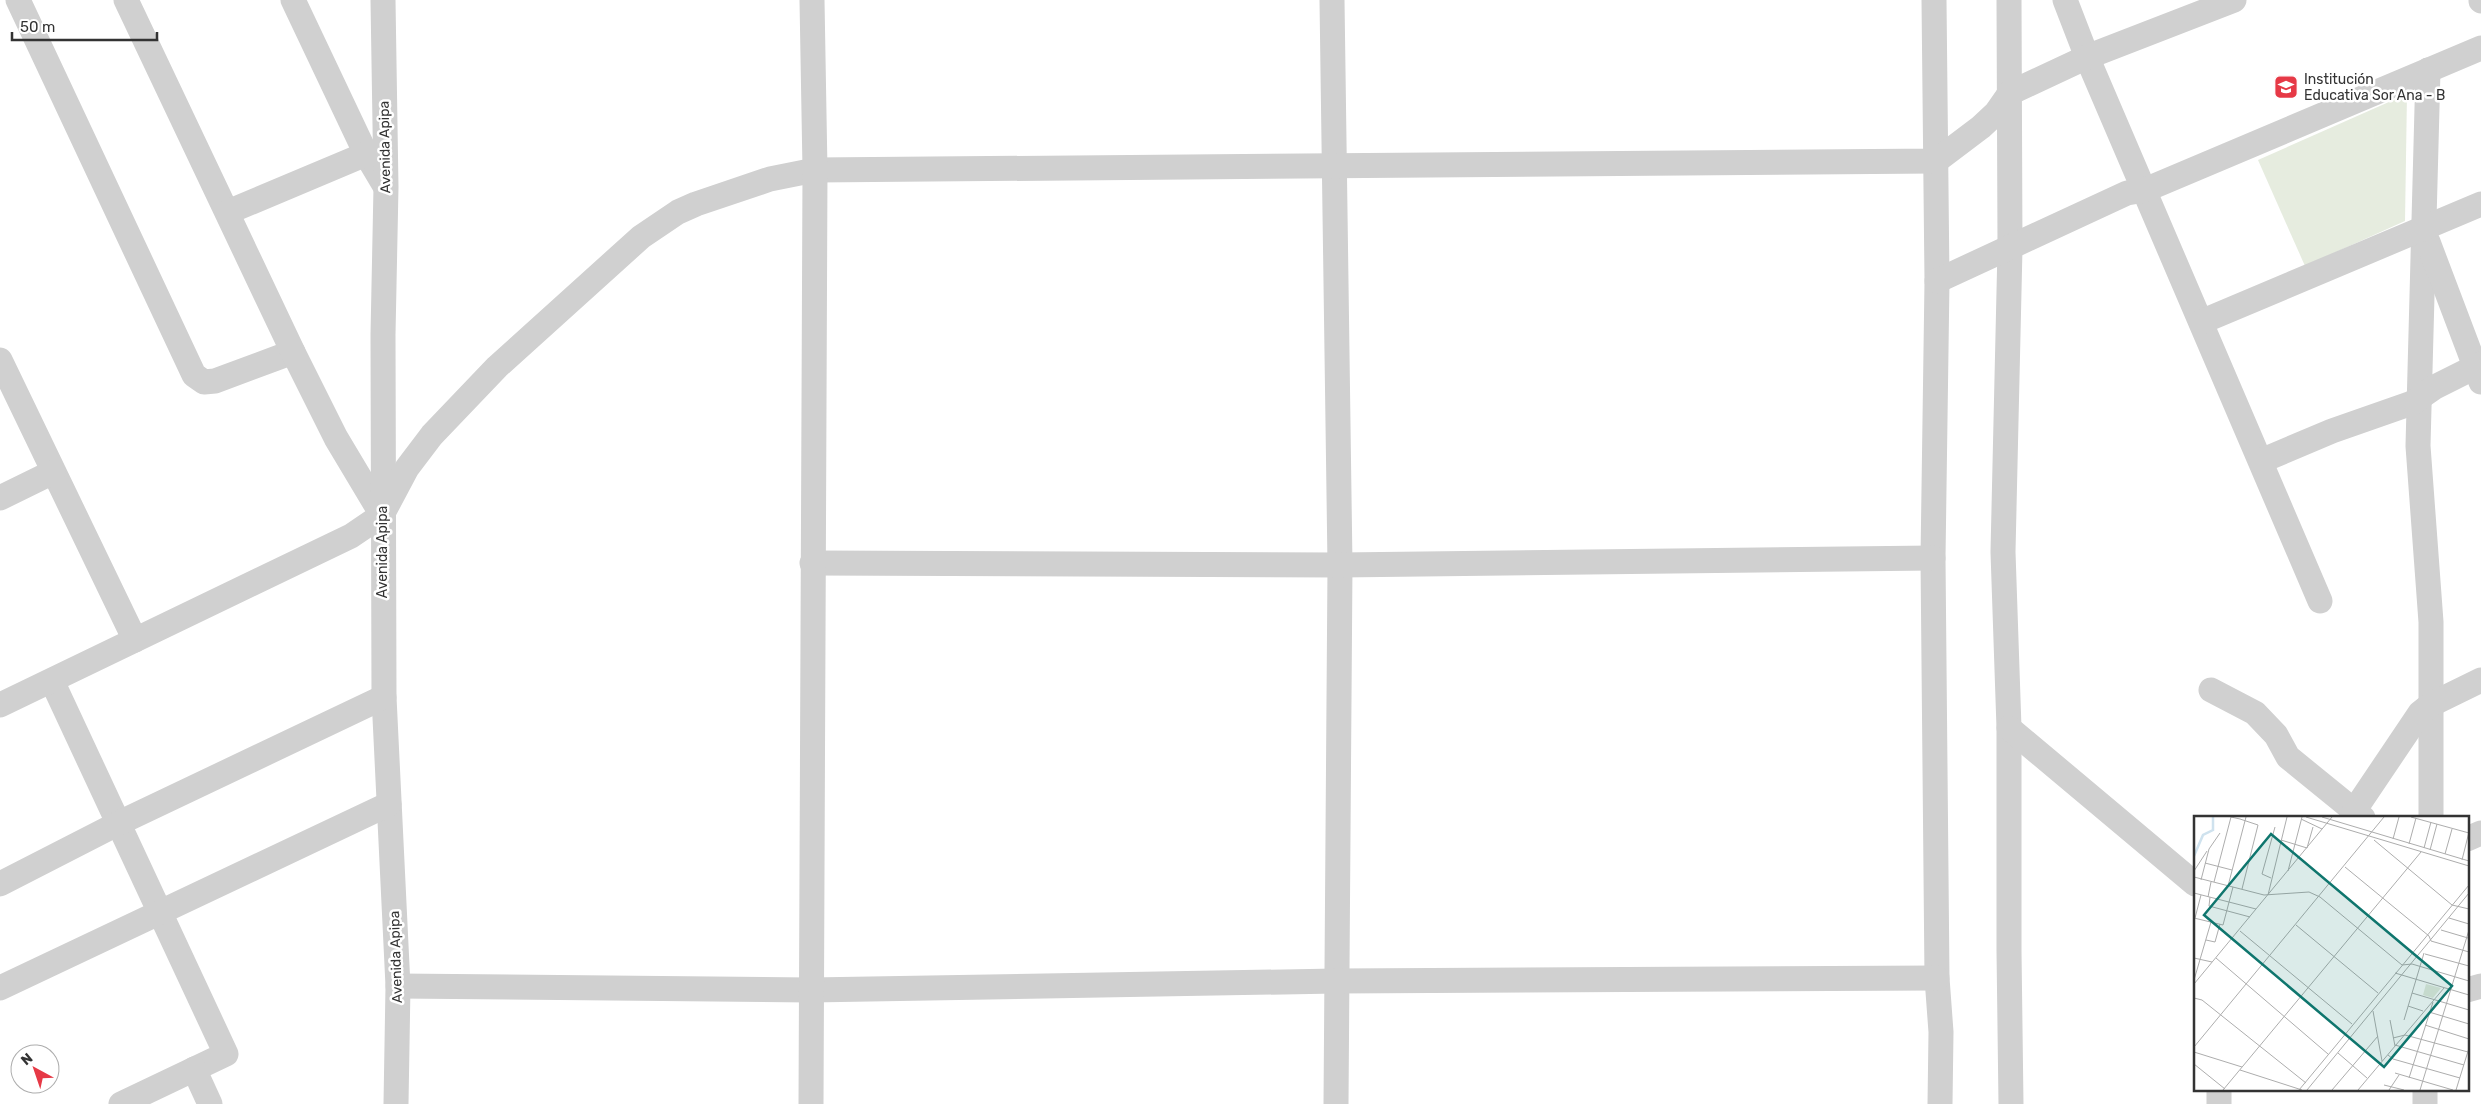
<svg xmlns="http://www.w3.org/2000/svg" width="2481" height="1104" font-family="Rubik,sans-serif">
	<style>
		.green { fill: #e6ecdf }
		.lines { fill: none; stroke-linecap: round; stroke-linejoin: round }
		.minor { stroke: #d0d0d0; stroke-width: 25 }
		.labels { text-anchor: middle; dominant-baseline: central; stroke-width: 5; stroke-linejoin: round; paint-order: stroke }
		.poi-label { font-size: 14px; fill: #333; stroke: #fff; text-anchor: start }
		.street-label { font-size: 14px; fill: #333; stroke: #fff }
		.inset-river { fill: none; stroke: #cfe2ee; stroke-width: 2.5 }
		.inset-road { fill: none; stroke: #adadad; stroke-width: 1 }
		.view { fill: #0f766e; fill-opacity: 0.15; stroke: #0f766e; stroke-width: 2.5 }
		.inset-edge { fill: none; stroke: #333; stroke-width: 2.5 }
	</style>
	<rect width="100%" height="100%" fill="#fff"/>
	<path class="green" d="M2407,94L2405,221L2305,266L2258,160Z"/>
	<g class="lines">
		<g class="minor">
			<path d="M18,0L194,375L204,382L215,381L293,352"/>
			<path d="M126,0L293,352L336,438L382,515"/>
			<path d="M293,0L366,154L385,186"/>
			<path d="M383,0L386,187L383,335L384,697L398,986L396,1104"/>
			<path d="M1332,0L1340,565L1336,1104"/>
			<path d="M1934,0L1937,281L1933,558L1937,978L1941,1032L1940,1104"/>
			<path d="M2009,0L2010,248L2003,552L2009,728V951L2011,1104"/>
			<path d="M2065,0L2087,57L2320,601"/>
			<path d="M2481,0V1"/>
			<path d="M2428,70L2418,446L2431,622V818"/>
			<path d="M228,212L366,154"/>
			<path d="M2428,242L2481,382"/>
			<path d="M1937,281L2127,193L2145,190L2481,48"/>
			<path d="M2201,322L2481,204"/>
			<path d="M0,360L135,640"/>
			<path d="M2261,461L2332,431L2412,403L2435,387L2481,364"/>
			<path d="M0,498L53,472"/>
			<path d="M812,563L1340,565L1933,558"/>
			<path d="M52,681L226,1054L121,1104"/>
			<path d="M2211,690L2255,713L2276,735L2288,757L2363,818"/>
			<path d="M0,705L351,536L382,515L407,468L432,435L497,367L641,237L678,212L696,204L770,179L815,170L1936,161L1981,127L1996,113L2010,93L2087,57L2234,0"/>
			<path d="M2009,728L2195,884"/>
			<path d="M2354,811L2420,713L2430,705L2481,680"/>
			<path d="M2467,839L2481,833"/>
			<path d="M0,884L117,824L384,697"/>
			<path d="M398,986L811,990L1336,981L1937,978"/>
			<path d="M0,988L389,804"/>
			<path d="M2467,990L2481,986"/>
			<path d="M194,1069L210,1104"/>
			<path d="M2219,1090V1104"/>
			<path d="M811,1104L815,170L812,0"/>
			<path d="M2425,1104V1090"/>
		</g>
	</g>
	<defs>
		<g id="school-square" transform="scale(1.25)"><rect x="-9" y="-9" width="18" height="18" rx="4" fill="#e63946" stroke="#fff"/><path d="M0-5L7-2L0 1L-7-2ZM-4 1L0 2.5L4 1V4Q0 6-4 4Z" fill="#fff"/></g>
	</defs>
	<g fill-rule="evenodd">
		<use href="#school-square" x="2286" y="87"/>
	</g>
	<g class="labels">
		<g class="poi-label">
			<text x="2304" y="79">Institución<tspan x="2304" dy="16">Educativa Sor Ana - B</tspan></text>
		</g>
		<g class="street-label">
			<text transform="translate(385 147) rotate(-91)">Avenida Apipa</text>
			<text transform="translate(382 552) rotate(-90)">Avenida Apipa</text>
			<text transform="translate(396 957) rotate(-92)">Avenida Apipa</text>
		</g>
	</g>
	<g transform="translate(2194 816)">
		<rect width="275" height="275" fill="#fff"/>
		<path d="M232,168L247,172L239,182L229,179Z" fill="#e6ecdf"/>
		<path class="inset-river" d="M0,40L9,19L19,14V1"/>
		<path class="inset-road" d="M112,1L275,50M128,1L275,45M217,1L275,17M107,3L128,13M199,23L205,1M87,24L113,32L119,11M180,24L258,89L275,93M215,28L222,2M230,32L237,6M236,34L243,8M251,38L258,13M268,44L275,16M11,47L38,54M151,51L235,120L237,125L275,136M0,55L13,35M94,55L108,1M0,61L70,79L115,76L126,81L208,149L218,148L275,165M77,62L68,58L81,11M7,64L15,33L26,17M20,66L37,1L46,3L64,9L48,73M34,70L52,1M0,77L62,93M74,79L93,1M14,81L17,66M16,81L15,90L56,101M0,102L29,109L39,71M1,102L7,79M255,102L275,108M102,109L184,177M247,114L274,122M46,115L158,208M12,124L21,126L26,108M231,138L275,150M0,142L18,146M22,142L134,238M201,157L275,179M0,164L17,106M0,168L138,1M218,177L275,194M0,182L8,184L112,267M214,190L229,195M179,195L188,245M235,196L275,208M196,204L201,230M210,204L230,137M231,209L275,223M199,222L211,219L274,236M201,229L270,249M0,231L190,1M0,236L48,251M144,237L173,262M194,239L199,243L266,262M0,248L31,273M46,254L108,274M201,257L259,274M215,262L239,186M190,269L210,274M29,274L227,36M105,274L275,69M113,274L275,77M138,274L184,220M164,274L250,172M195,274L205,259M226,274L275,114M262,274L275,232"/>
		<path class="view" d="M77,18L258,170L190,251L10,99Z"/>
		<rect width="275" height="275" class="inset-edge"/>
	</g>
	<g transform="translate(35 1069) rotate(320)"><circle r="24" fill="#ffffff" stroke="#adadad"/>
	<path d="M0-4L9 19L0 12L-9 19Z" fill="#e63946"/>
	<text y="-8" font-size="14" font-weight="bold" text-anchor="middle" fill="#333333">N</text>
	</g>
	<path d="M12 32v8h145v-8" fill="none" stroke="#333333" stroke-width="2.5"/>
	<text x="20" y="32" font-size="15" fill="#333333" stroke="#ffffff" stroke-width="4" paint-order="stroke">50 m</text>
</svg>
